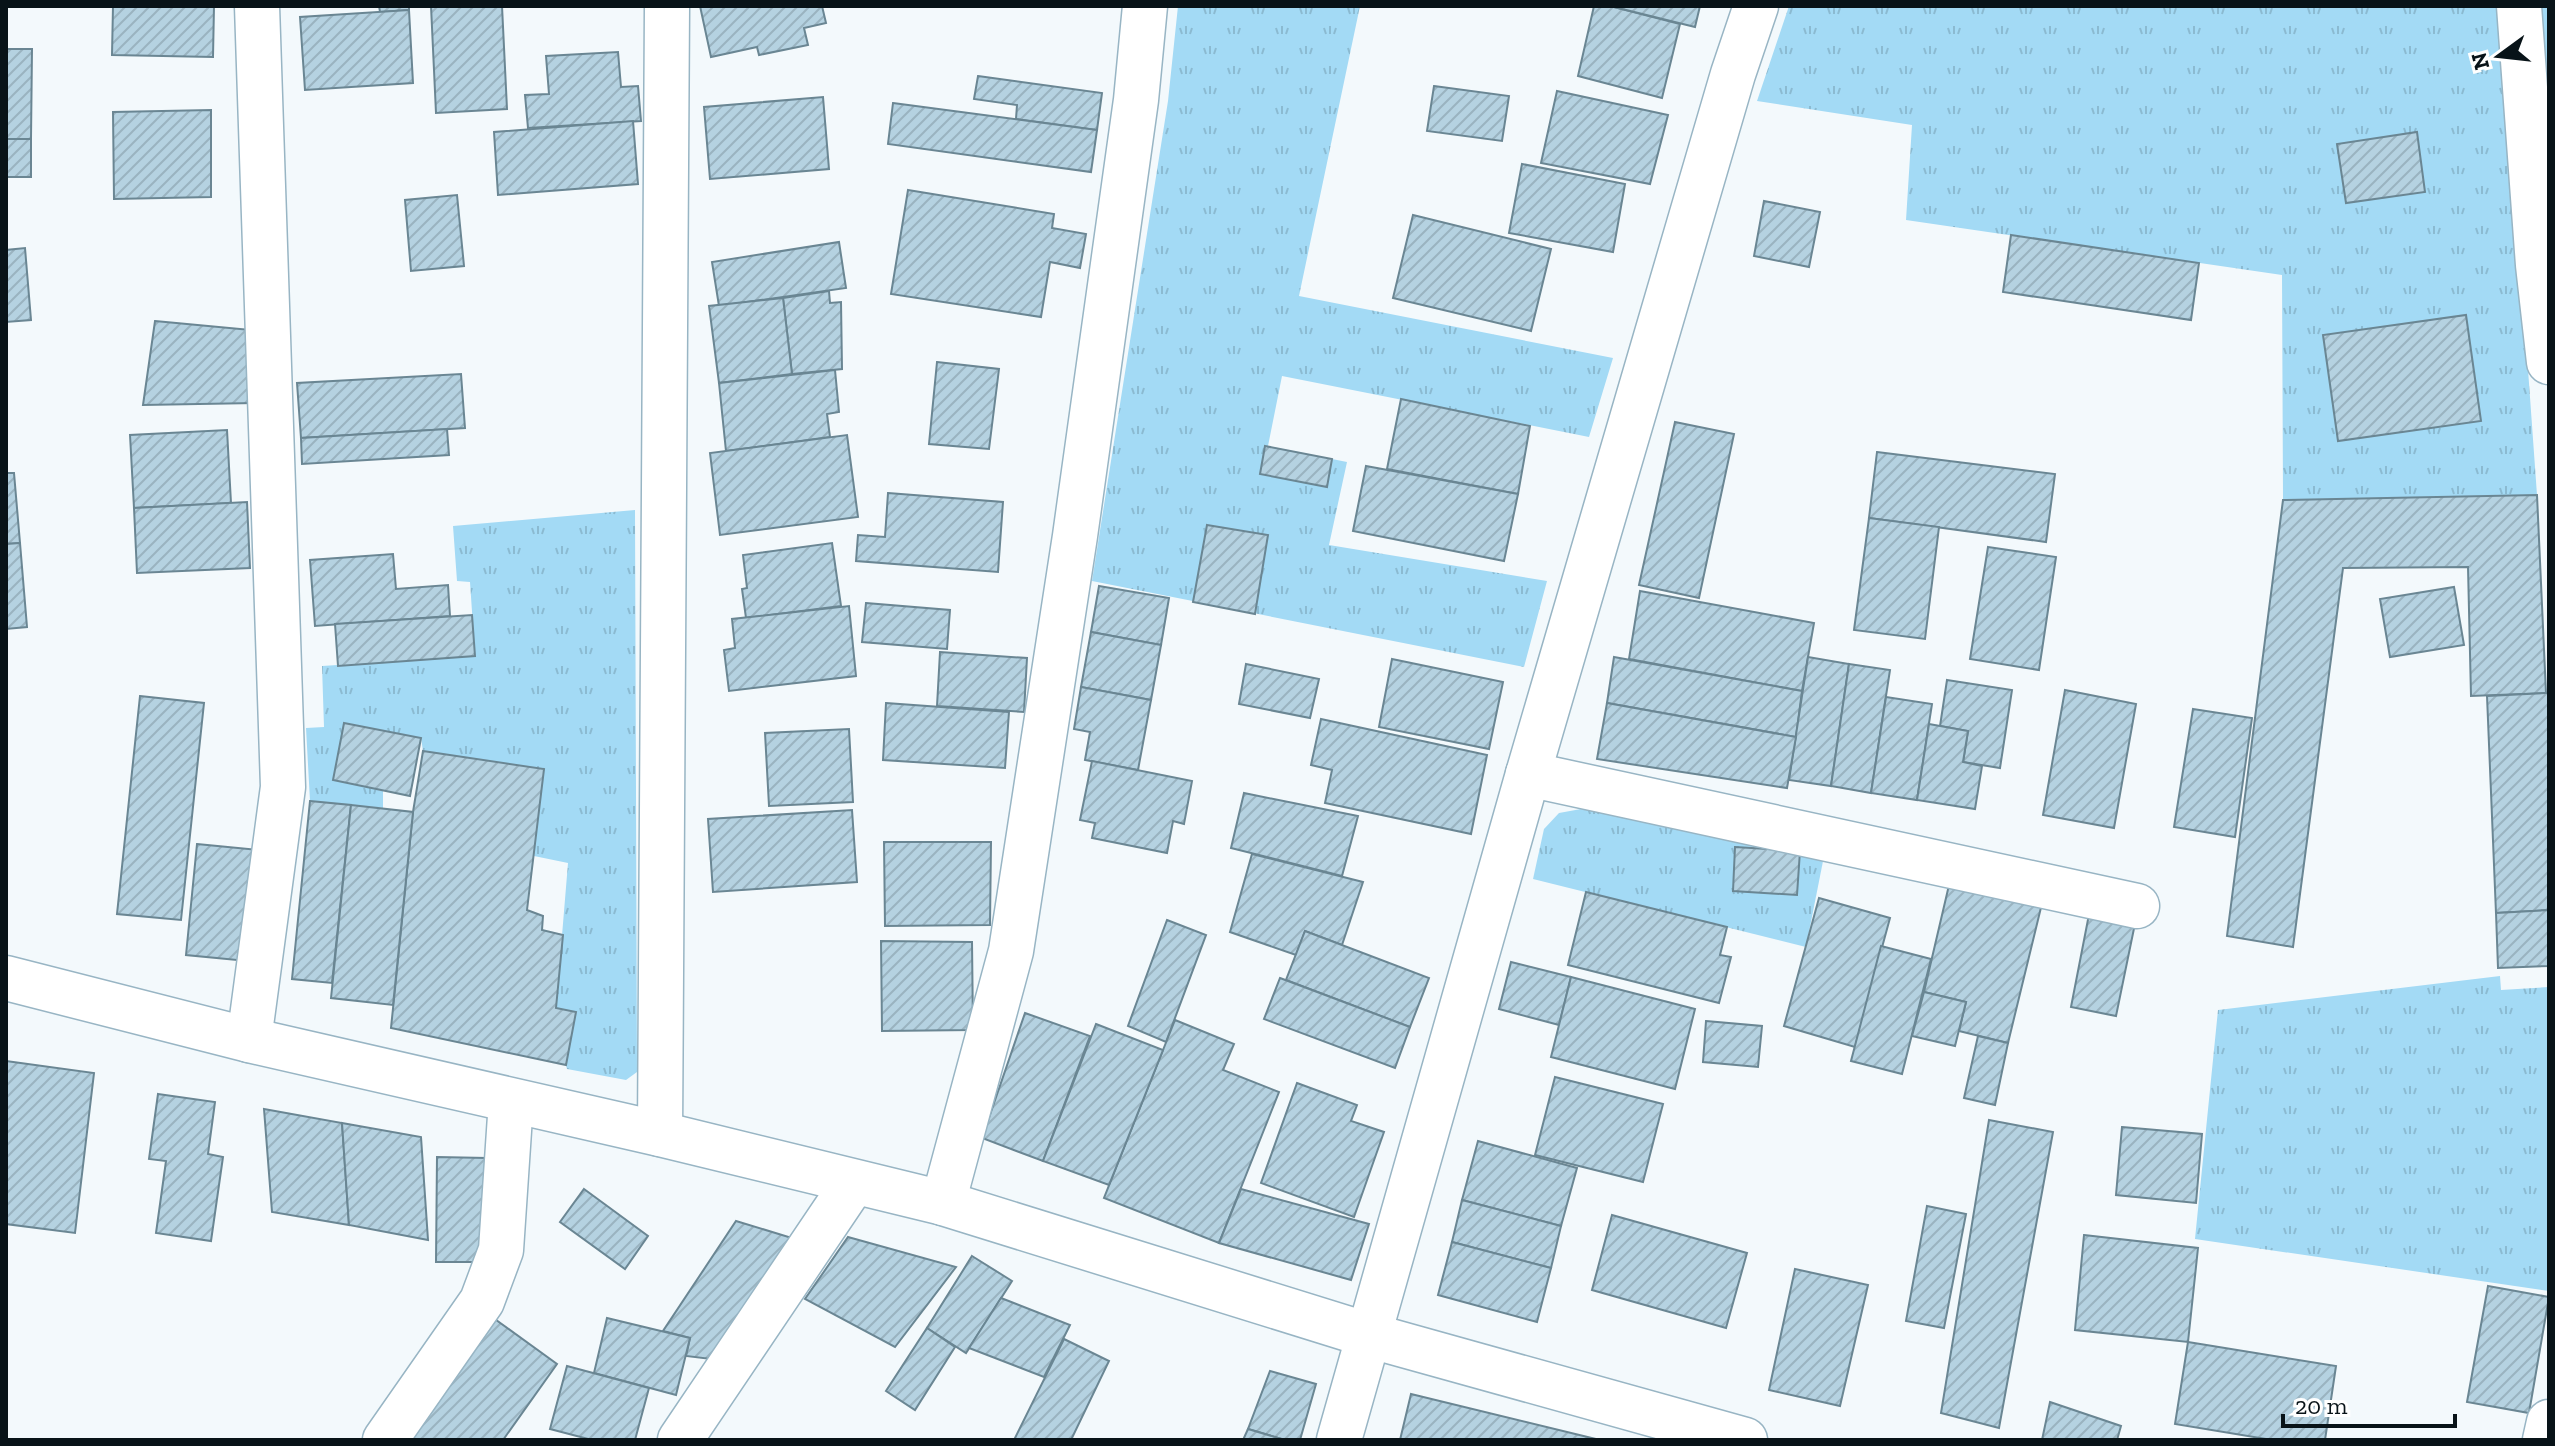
<svg xmlns="http://www.w3.org/2000/svg" width="2555" height="1446" font-family="'Zilla Slab',serif">
	<style>
		.grass { fill: url(#grass-tufts) }
		.building { fill: url(#building-hatch); stroke: #6a8693; stroke-width: 2 }
		.lines { fill: none; stroke-linecap: round; stroke-linejoin: round }
		.minor-casing { stroke: #98b5c4; stroke-width: 47 }
		.minor { stroke: #fff; stroke-width: 44 }
	</style>
	<defs>
		<pattern id="grass-tufts" width="24" height="20" patternUnits="userSpaceOnUse" patternTransform="scale(2)"><rect width="24" height="20" fill="#a3daf5"/><path d="M3 7l-1-3M5 7V3M7 7l1-3M15 17l-1-3M17 17v-4M19 17l1-3" fill="none" stroke="#8bbad1"/></pattern>
		<pattern id="building-hatch" width="6" height="6" patternUnits="userSpaceOnUse" patternTransform="scale(2)"><rect width="6" height="6" fill="#b5d2e1"/><path d="M-1 1l2-2M0 6l6-6M5 7l2-2" fill="none" stroke="#9ab3c0"/></pattern>
	</defs>
	<rect width="100%" height="100%" fill="#f3f9fc"/>
	<g class="grass">
		<path d="M1178,6H1360L1299,296L1613,358L1589,437L1282,376L1268,446L1347,462L1329,545L1547,581L1524,667L1092,581L1168,101Z"/>
		<path d="M1789,6H2502L2537,495L2283,500L2282,275L1906,220L1912,125L1757,101Z"/>
		<path d="M2535,6H2549V196Z"/>
		<path d="M635,510L637,1072L626,1080L567,1069L566,1065L576,1012L556,1008L568,863L534,856L544,769L423,751L421,738L345,723L333,780L383,791V808L310,801L306,728L324,727L322,666L475,656L470,582L457,581L453,526Z"/>
		<path d="M1581,809L1826,846L1806,947L1533,879L1544,829L1559,813Z"/>
		<path d="M2500,976L2501,990L2549,987V1291L2195,1239L2218,1010Z"/>
	</g>
	<g class="building">
		<path d="M113,6H214L213,57L112,55Z"/>
		<path d="M379,6H409V10L380,12Z"/>
		<path d="M431,6H502L507,109L436,113Z"/>
		<path d="M700,6H822L826,23L804,28L808,45L759,55L757,47L711,57Z"/>
		<path d="M1594,6H1610L1680,24L1662,98L1578,76Z"/>
		<path d="M1610,6H1700L1695,27Z"/>
		<path d="M409,10L413,83L305,90L300,17Z"/>
		<path d="M6,49H32L31,139H6Z"/>
		<path d="M618,52L621,87L638,86L641,121L528,128L525,95L549,94L546,56Z"/>
		<path d="M978,76L1102,93L1097,130L1016,119L1017,105L974,99Z"/>
		<path d="M1434,86L1509,96L1502,141L1427,131Z"/>
		<path d="M1557,91L1668,115L1650,184L1541,163Z"/>
		<path d="M823,97L829,169L710,179L704,107Z"/>
		<path d="M893,103L1097,130L1091,172L888,144Z"/>
		<path d="M211,110V197L114,199L113,112Z"/>
		<path d="M633,121L638,184L498,195L494,132Z"/>
		<path d="M2417,132L2425,192L2346,203L2337,144Z"/>
		<rect x="6" y="139" width="25" height="38"/>
		<path d="M1522,164L1625,184L1613,252L1509,233Z"/>
		<path d="M908,190L1054,214L1052,228L1086,234L1080,268L1050,262L1041,317L891,294Z"/>
		<path d="M457,195L464,266L411,271L405,200Z"/>
		<path d="M1764,201L1820,212L1809,267L1754,256Z"/>
		<path d="M1413,215L1551,249L1531,331L1393,298Z"/>
		<path d="M2011,235L2199,263L2191,320L2003,292Z"/>
		<path d="M839,242L846,288L719,306L712,262Z"/>
		<path d="M25,248L31,320L6,322V250Z"/>
		<path d="M829,291L830,303L841,302L842,369L792,374L783,298Z"/>
		<path d="M783,298L792,374L719,383L709,306Z"/>
		<path d="M2466,315L2481,421L2338,441L2323,335Z"/>
		<path d="M155,321L261,331L262,403L143,405Z"/>
		<path d="M937,362L999,369L989,449L929,444Z"/>
		<path d="M835,370L839,412L827,414L830,437L726,451L719,383Z"/>
		<path d="M461,374L465,428L301,438L297,383Z"/>
		<path d="M1401,399L1530,426L1518,494L1387,469Z"/>
		<path d="M1675,422L1734,434L1699,598L1639,585Z"/>
		<path d="M447,429L449,455L302,464L301,438Z"/>
		<path d="M227,430L231,503L134,508L130,435Z"/>
		<path d="M847,435L858,517L720,535L710,453Z"/>
		<path d="M1265,446L1332,459L1327,487L1260,474Z"/>
		<path d="M1877,452L2055,474L2046,542L1869,518Z"/>
		<path d="M1366,466L1518,494L1504,561L1353,531Z"/>
		<path d="M6,473H14L20,543L6,544Z"/>
		<path d="M888,493L1003,502L998,572L856,561L858,535L885,537Z"/>
		<path d="M2537,495L2546,693L2471,696L2468,567L2343,568L2293,947L2227,936L2283,500Z"/>
		<path d="M247,502L250,568L137,573L134,508Z"/>
		<path d="M1869,518L1939,527L1925,639L1854,630Z"/>
		<path d="M1207,525L1268,535L1255,614L1193,602Z"/>
		<path d="M20,543L27,627L6,629V544Z"/>
		<path d="M832,543L841,606L746,618L742,589L747,588L743,555Z"/>
		<path d="M1988,547L2056,557L2039,670L1970,659Z"/>
		<path d="M393,554L396,589L448,585L450,616L315,626L310,560Z"/>
		<path d="M1099,586L1169,598L1161,645L1091,632Z"/>
		<path d="M2454,587L2464,645L2390,657L2380,599Z"/>
		<path d="M1640,591L1814,623L1802,691L1629,659Z"/>
		<path d="M866,603L950,610L947,649L862,642Z"/>
		<path d="M849,606L856,676L729,691L724,650L735,648L732,619Z"/>
		<path d="M472,615L475,656L338,666L335,624Z"/>
		<path d="M1091,632L1161,645L1151,700L1081,687Z"/>
		<path d="M940,652L1027,658L1024,712L937,706Z"/>
		<path d="M1614,657L1802,691L1796,737L1607,703Z"/>
		<path d="M1808,657L1849,664L1831,786L1789,780Z"/>
		<path d="M1392,659L1503,682L1489,749L1379,727Z"/>
		<path d="M1246,664L1319,679L1310,718L1239,704Z"/>
		<path d="M1849,664L1890,670L1871,793L1831,786Z"/>
		<path d="M1947,680L2012,690L2000,768L1963,762L1968,731L1940,726Z"/>
		<path d="M1081,687L1151,700L1138,770L1085,760L1090,732L1074,729Z"/>
		<path d="M2065,690L2136,704L2114,828L2043,815Z"/>
		<path d="M2546,693H2549V910L2496,913L2487,696Z"/>
		<path d="M140,696L204,703L181,920L117,914Z"/>
		<path d="M1886,697L1932,704L1917,800L1871,793Z"/>
		<path d="M886,703L1009,712L1005,768L883,760Z"/>
		<path d="M1607,703L1796,737L1787,788L1597,759Z"/>
		<path d="M2193,709L2252,718L2235,837L2174,827Z"/>
		<path d="M1321,719L1487,755L1471,834L1325,803L1332,770L1311,765Z"/>
		<path d="M344,723L421,738L410,796L333,780Z"/>
		<path d="M1929,724L1968,731L1963,762L1982,766L1975,809L1917,800Z"/>
		<path d="M849,729L853,802L769,806L765,733Z"/>
		<path d="M423,751L544,769L527,910L543,916L542,930L563,935L556,1008L576,1012L566,1065L391,1028L413,812Z"/>
		<path d="M1092,761L1192,781L1184,824L1173,821L1167,853L1092,838L1095,823L1080,820Z"/>
		<path d="M1244,793L1358,816L1342,876L1231,848Z"/>
		<path d="M310,801L351,805L332,983L292,979Z"/>
		<path d="M351,805L413,812L393,1005L331,998Z"/>
		<path d="M852,810L857,882L713,892L708,819Z"/>
		<path d="M884,842H991L990,925L885,926Z"/>
		<path d="M197,844L258,850L247,961L186,955Z"/>
		<path d="M1735,847L1800,851L1797,895L1733,891Z"/>
		<path d="M1252,854L1363,882L1342,945L1305,931L1296,955L1230,932Z"/>
		<path d="M1953,868L2045,891L2008,1043L1959,1031L1966,1002L1924,992Z"/>
		<path d="M1586,892L1727,927L1720,955L1731,957L1719,1003L1568,965Z"/>
		<path d="M1819,898L1890,918L1855,1047L1784,1026Z"/>
		<path d="M2092,899L2138,909L2116,1016L2071,1007Z"/>
		<path d="M2549,910V966L2498,968L2496,913Z"/>
		<path d="M1167,920L1206,935L1166,1042L1128,1026Z"/>
		<path d="M1305,931L1429,978L1410,1027L1286,980Z"/>
		<path d="M881,941L972,942L973,1030L882,1031Z"/>
		<path d="M1881,946L1931,959L1902,1074L1851,1061Z"/>
		<path d="M1511,962L1571,977L1559,1025L1499,1009Z"/>
		<path d="M1571,977L1695,1009L1675,1089L1551,1057Z"/>
		<path d="M1280,978L1410,1027L1395,1068L1264,1019Z"/>
		<path d="M1924,992L1966,1002L1955,1046L1912,1036Z"/>
		<path d="M1025,1013L1090,1036L1043,1161L982,1138Z"/>
		<path d="M1175,1020L1234,1044L1223,1070L1279,1092L1219,1243L1104,1198Z"/>
		<path d="M1706,1021L1762,1026L1758,1067L1703,1062Z"/>
		<path d="M1096,1024L1163,1050L1109,1185L1043,1161Z"/>
		<path d="M1978,1036L2008,1043L1995,1105L1964,1098Z"/>
		<path d="M6,1061L94,1073L75,1233L6,1224Z"/>
		<path d="M1555,1077L1663,1104L1643,1182L1535,1155Z"/>
		<path d="M1297,1083L1357,1105L1351,1121L1384,1132L1354,1217L1261,1183Z"/>
		<path d="M158,1094L215,1102L208,1154L223,1157L211,1241L156,1233L166,1161L149,1159Z"/>
		<path d="M264,1109L342,1123L349,1225L272,1212Z"/>
		<path d="M1989,1120L2053,1132L1999,1428L1941,1413Z"/>
		<path d="M342,1123L421,1137L428,1240L349,1225Z"/>
		<path d="M2122,1127L2202,1134L2196,1203L2116,1195Z"/>
		<path d="M1478,1141L1577,1168L1561,1226L1462,1200Z"/>
		<path d="M437,1157L487,1158V1262H436Z"/>
		<path d="M584,1189L648,1236L625,1269L560,1222Z"/>
		<path d="M1241,1189L1369,1224L1351,1280L1219,1243Z"/>
		<path d="M1462,1200L1561,1226L1551,1268L1452,1242Z"/>
		<path d="M1927,1206L1966,1214L1944,1328L1906,1321Z"/>
		<path d="M1612,1215L1747,1253L1726,1328L1592,1290Z"/>
		<path d="M736,1221L792,1238L711,1359L686,1356L690,1338L663,1331Z"/>
		<path d="M2084,1235L2198,1248L2188,1342L2075,1330Z"/>
		<path d="M848,1237L956,1267L895,1347L805,1299Z"/>
		<path d="M1452,1242L1551,1268L1537,1322L1438,1295Z"/>
		<path d="M972,1256L1012,1281L966,1353L927,1328Z"/>
		<path d="M1795,1269L1868,1285L1840,1406L1769,1390Z"/>
		<path d="M2488,1286L2549,1297L2529,1413L2467,1402Z"/>
		<path d="M1001,1298L1070,1325L1044,1377L969,1348Z"/>
		<path d="M492,1317L557,1364L503,1440H405Z"/>
		<path d="M607,1318L690,1338L676,1395L594,1373Z"/>
		<path d="M927,1328L955,1347L915,1410L886,1391Z"/>
		<path d="M1064,1339L1109,1361L1071,1440H1014Z"/>
		<path d="M2188,1342L2336,1366L2325,1440H2272L2175,1424Z"/>
		<path d="M567,1366L649,1388L635,1440H592L550,1429Z"/>
		<path d="M1270,1371L1316,1384L1300,1440H1285L1248,1429Z"/>
		<path d="M1411,1394L1600,1440H1400Z"/>
		<path d="M2050,1402L2121,1426L2117,1440H2042Z"/>
		<path d="M1248,1429L1285,1440H1243Z"/>
	</g>
	<g class="lines">
		<g class="minor-casing">
			<g id="minor">
				<path d="M2519,6L2538,265L2549,362"/>
				<path d="M1528,774L2137,906"/>
				<path d="M6,978L249,1040L660,1134L943,1203L1368,1335L1745,1440"/>
				<path d="M249,1040L283,787L257,6"/>
				<path d="M660,1134L667,6"/>
				<path d="M943,1203L1011,951L1075,536L1136,100L1145,6"/>
				<path d="M385,1440L482,1301L501,1250L511,1101"/>
				<path d="M680,1440L854,1182"/>
				<path d="M1339,1440L1528,774L1733,74L1756,6"/>
				<path d="M2545,1440L2549,1422"/>
			</g>
		</g>
		<use href="#minor" class="minor"/>
	</g>
	<rect width="2555" height="1446" fill="none" stroke="#081318" stroke-width="16"/>
	<g transform="translate(2499 56) rotate(255)" stroke="#ffffff" stroke-width="6" paint-order="stroke">
	<path d="M0-6L14 30L0 20L-14 30Z" fill="#081318"/>
	<text y="-12" font-size="22" font-weight="bold" text-anchor="middle" fill="#081318">N</text>
	</g>
	<path d="M2283 1414v12h172v-12" fill="none" stroke="#081318" stroke-width="4"/>
	<text x="2295" y="1414" font-size="24" fill="#081318" stroke="#ffffff" stroke-width="6" paint-order="stroke">20 m</text>
</svg>
